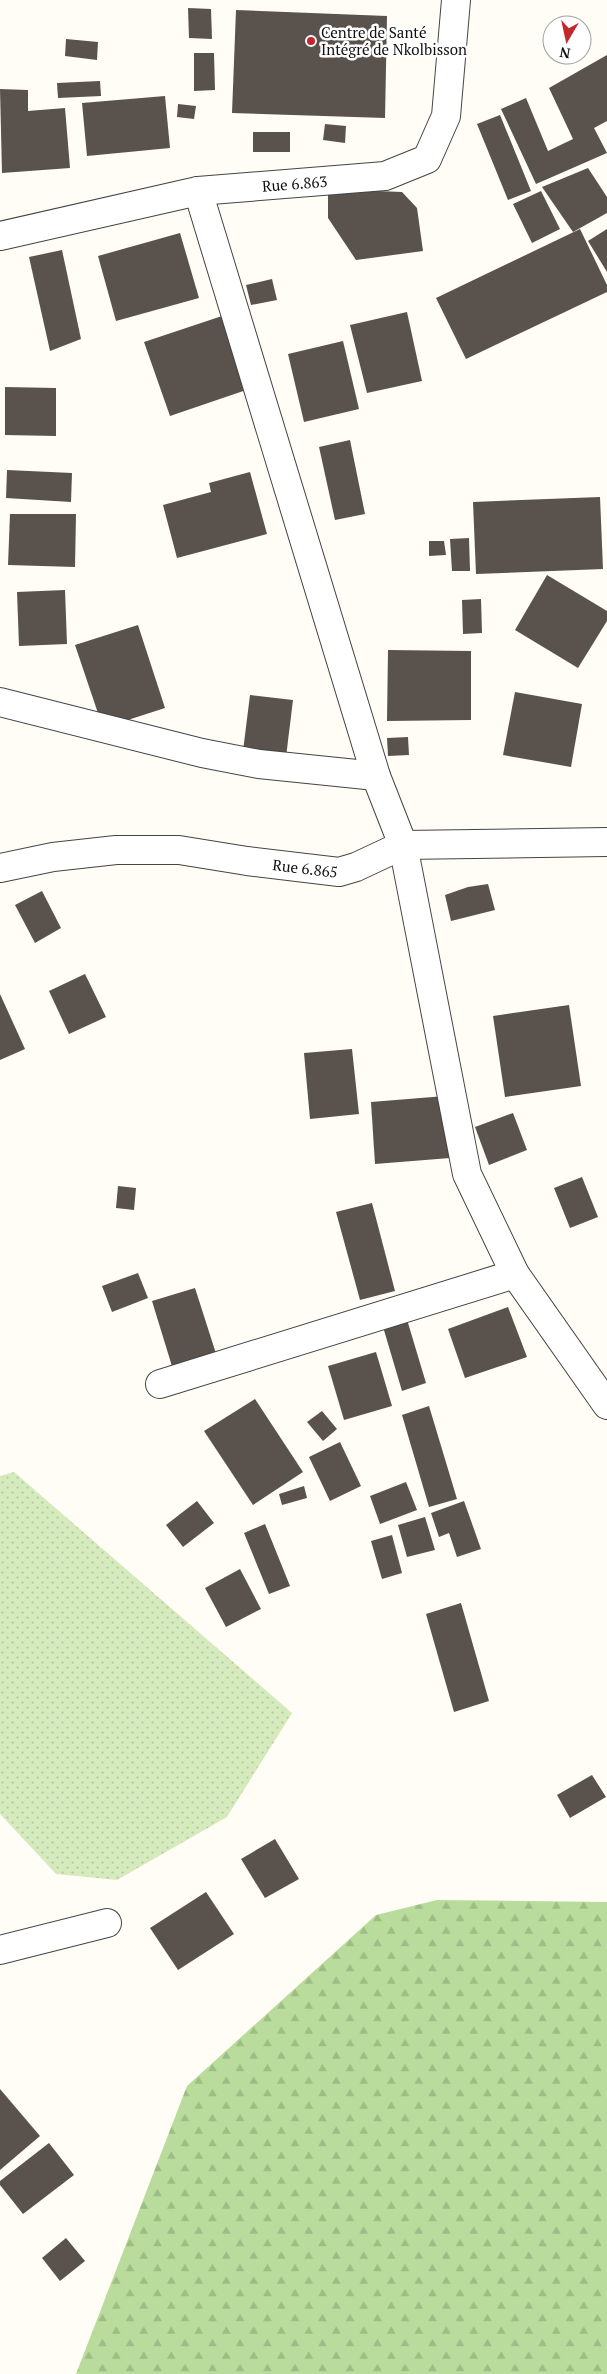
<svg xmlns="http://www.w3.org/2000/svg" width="607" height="2374" font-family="'PT Serif',serif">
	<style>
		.grass { fill: url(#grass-dots) }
		.forest { fill: url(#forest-firs) }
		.building { fill: #5a524d }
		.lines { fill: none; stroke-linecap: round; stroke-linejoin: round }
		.street-casing { stroke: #444; stroke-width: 30 }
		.street { stroke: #fff; stroke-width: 28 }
		.poi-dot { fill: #c4262e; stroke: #fff; stroke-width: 2 }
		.labels { text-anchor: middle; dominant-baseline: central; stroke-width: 5; stroke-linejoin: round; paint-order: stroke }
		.poi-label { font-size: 15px; fill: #111; stroke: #fff; text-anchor: start }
		.street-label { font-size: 15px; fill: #111; stroke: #fff }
	</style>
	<defs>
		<pattern id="grass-dots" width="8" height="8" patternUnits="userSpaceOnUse" patternTransform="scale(1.25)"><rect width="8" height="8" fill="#d5ebbd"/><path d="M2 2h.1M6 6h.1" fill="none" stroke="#b6c8a1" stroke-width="1.8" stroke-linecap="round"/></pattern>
		<pattern id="forest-firs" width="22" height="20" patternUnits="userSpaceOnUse" patternTransform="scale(1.25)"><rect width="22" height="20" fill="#b9dc9c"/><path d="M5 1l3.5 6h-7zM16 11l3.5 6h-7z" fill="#9ebc85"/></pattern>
	</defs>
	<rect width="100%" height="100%" fill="#fffdf5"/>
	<path class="grass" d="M14,1472L292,1713L227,1817L117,1880L56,1874L0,1814V1476Z"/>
	<path class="forest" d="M437,1900L607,1902V2374H76L187,2086L376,1915Z"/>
	<g class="building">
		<path d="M188,8L211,9L212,39L189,38Z"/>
		<path d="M236,10L387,16L385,118L232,113Z"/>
		<path d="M66,39L98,42L97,60L65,56Z"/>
		<path d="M194,53H214L215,90L194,91Z"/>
		<path d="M607,55V121L594,128L607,153L536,184L501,109L526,98L548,151L573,139L549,88Z"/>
		<path d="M100,81L101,96L58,98L57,83Z"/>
		<path d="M0,89L28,90V111L65,108L70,168L2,173Z"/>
		<path d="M165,96L170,148L87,156L82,103Z"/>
		<path d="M178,104L196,106L194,119L177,117Z"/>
		<path d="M500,115L531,191L508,200L477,124Z"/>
		<path d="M325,124L346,126L345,143L323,140Z"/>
		<rect x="253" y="132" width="37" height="20"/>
		<path d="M588,168L607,197V213L573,232L542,187Z"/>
		<path d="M328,189L402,192L417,208L423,251L356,260L328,218Z"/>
		<path d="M541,191L560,229L532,243L513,204Z"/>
		<path d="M580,229L607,285V292L466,359L436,298Z"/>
		<path d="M607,229V272L588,241Z"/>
		<path d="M180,233L199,298L116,321L98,256Z"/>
		<path d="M62,250L81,339L50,351L29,257Z"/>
		<path d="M272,279L277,300L251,305L246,285Z"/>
		<path d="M407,312L422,381L367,393L350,325Z"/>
		<path d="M222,316L255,387L170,416L144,342Z"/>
		<path d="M343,341L359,409L304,422L288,354Z"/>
		<path d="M5,387L56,388V436L5,435Z"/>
		<path d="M350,440L365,514L335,520L319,447Z"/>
		<path d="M7,470L72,473L71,502L6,498Z"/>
		<path d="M250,472L267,534L177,558L163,505L211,492L209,483Z"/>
		<path d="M600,497L603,569L476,574L473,502Z"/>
		<path d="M10,514H76L75,567L8,565Z"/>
		<path d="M469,538L470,571H452L450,539Z"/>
		<path d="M429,541H444L446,555L429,556Z"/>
		<path d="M547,575L607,611V621L578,668L515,630Z"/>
		<path d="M65,590L67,644L19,646L17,592Z"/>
		<path d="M481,599L482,633L463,634L462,600Z"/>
		<path d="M138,625L165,708L103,728L75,645Z"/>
		<path d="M388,650L471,651V720L387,721Z"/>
		<path d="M515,692L582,704L571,767L503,755Z"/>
		<path d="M250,695L293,700L286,757L243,751Z"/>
		<path d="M408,737L409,755L388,756L387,738Z"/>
		<path d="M488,884L495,910L451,921L445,895L468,887Z"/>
		<path d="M42,891L61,928L35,943L15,905Z"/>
		<path d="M85,974L106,1017L69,1034L49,991Z"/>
		<path d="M0,994L25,1049L0,1060Z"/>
		<path d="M569,1005L581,1086L505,1097L493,1016Z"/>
		<path d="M352,1049L359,1114L310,1119L304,1053Z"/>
		<path d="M445,1096L450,1158L375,1164L371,1102Z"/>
		<path d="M513,1113L527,1150L489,1165L475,1127Z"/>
		<path d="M582,1177L598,1217L570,1228L554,1188Z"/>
		<path d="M118,1186L136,1188L134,1210L116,1208Z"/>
		<path d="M372,1203L395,1291L360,1300L336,1212Z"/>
		<path d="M138,1273L148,1298L112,1312L102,1286Z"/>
		<path d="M195,1288L219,1363L175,1376L152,1301Z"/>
		<path d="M508,1307L527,1357L465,1378L448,1329Z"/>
		<path d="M405,1313L426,1383L402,1391L381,1320Z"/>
		<path d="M376,1352L392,1406L344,1420L328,1366Z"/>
		<path d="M255,1399L303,1472L253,1505L204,1431Z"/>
		<path d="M429,1406L457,1499L429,1507L402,1415Z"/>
		<path d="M322,1411L337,1429L323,1441L307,1422Z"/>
		<path d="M340,1442L361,1486L330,1501L309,1457Z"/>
		<path d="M406,1482L417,1510L380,1524L370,1496Z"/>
		<path d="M304,1486L307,1498L282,1505L279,1494Z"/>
		<path d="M197,1501L214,1523L183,1547L166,1525Z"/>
		<path d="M464,1501L481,1549L457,1557L449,1533L439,1537L431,1513Z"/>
		<path d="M425,1517L435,1550L407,1557L398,1525Z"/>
		<path d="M265,1524L290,1586L269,1594L244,1533Z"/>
		<path d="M392,1535L402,1573L382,1579L371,1541Z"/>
		<path d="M240,1569L261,1609L226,1627L205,1588Z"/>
		<path d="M461,1603L489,1701L454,1712L426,1614Z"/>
		<path d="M592,1775L606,1797L570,1818L557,1795Z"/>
		<path d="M275,1839L299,1879L265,1898L241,1859Z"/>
		<path d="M206,1892L234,1934L178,1970L150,1928Z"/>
		<path d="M0,2089L40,2136L0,2170Z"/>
		<path d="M49,2143L74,2175L23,2214L0,2185V2181Z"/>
		<path d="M66,2238L85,2261L60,2281L42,2258Z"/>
	</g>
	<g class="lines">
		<g class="street-casing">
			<g id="street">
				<path d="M198,191L376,776L403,845L467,1174L515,1274L607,1405"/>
				<path id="s1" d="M0,236L198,191L385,176L427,159L446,116L456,0"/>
				<path d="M0,702L202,753L259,764L376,776"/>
				<path id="s2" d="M0,868L53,857L116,850H179L247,861L339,872L356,867L403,845L607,842"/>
				<path d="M160,1384L515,1274"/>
				<path d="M0,1950L107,1923"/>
			</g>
		</g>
		<use href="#street" class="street"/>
	</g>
	<circle class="poi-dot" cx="311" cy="41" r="5"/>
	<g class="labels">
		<g class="poi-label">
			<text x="321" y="32">Centre de Santé<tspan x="321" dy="17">Intégré de Nkolbisson</tspan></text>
		</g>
		<g class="street-label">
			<text stroke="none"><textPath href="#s1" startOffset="300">Rue 6.863</textPath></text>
			<text stroke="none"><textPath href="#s2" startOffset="308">Rue 6.865</textPath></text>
		</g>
	</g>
	<g transform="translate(567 40) rotate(189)"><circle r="24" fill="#ffffff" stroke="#a0a0a0"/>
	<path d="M0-4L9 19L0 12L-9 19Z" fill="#c4262e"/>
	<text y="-8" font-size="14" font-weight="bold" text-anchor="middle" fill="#111111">N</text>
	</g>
</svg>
